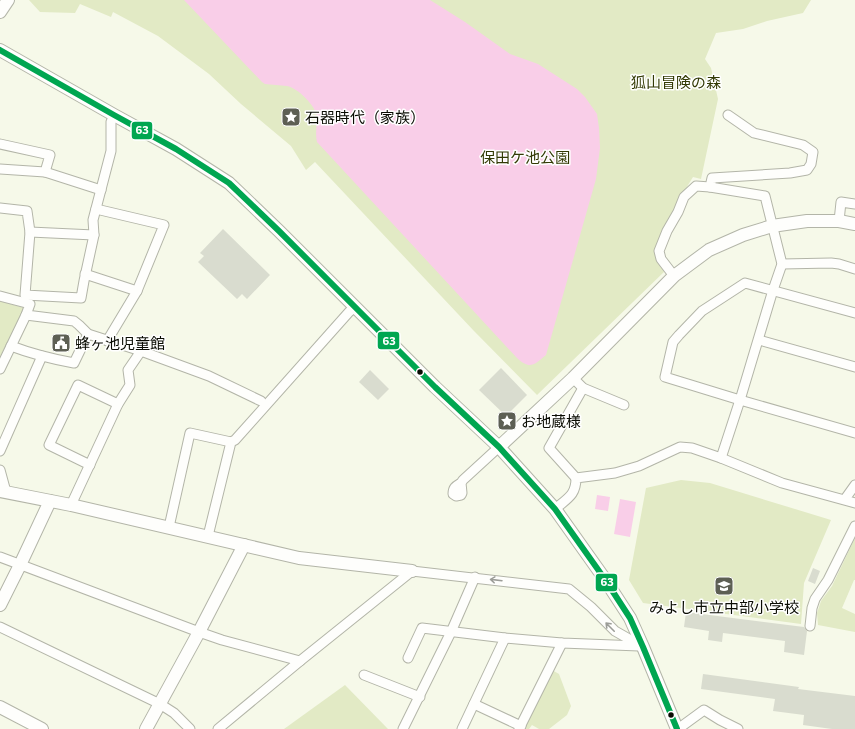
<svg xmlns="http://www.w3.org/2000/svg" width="855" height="729" font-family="Commissioner,'Noto Sans JP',sans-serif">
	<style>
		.green { fill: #e2eac5 }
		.water { fill: #f9cee8 }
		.building { fill: #d9dccf }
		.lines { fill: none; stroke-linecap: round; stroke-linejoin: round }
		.street-casing { stroke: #b3b5a8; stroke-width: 11 }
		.secondary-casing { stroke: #b3b5a8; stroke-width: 14 }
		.street { stroke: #fefefc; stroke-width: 9 }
		.secondary { stroke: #fefefc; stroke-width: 12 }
		.bus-1-casing { stroke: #fff; stroke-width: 9 }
		.bus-1 { stroke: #00a651; stroke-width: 6 }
		.oneway { stroke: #9c9d98 }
		.bus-dot { fill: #0a0c03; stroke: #fff; stroke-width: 1.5 }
		.labels { text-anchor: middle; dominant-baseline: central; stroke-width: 3; stroke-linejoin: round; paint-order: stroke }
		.park-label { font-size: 15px; fill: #333a05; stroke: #fff }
		.poi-label { font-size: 15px; fill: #0a0c03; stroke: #fff; text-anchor: start }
		.line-badge { stroke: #fff; stroke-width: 1.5 }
		.badge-label { font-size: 11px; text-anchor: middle; font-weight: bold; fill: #fff }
	</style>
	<rect width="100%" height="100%" fill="#f6f9e9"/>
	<g class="green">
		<path d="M29,0H811L803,13L767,21L743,29L716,33L705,59L711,68L718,99L701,179L693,177L680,198L666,229L655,249L665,271L537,395L474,331L315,162L306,170L291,146L241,104L209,74L158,36L113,12L111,17L80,4L75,13L40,12Z"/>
		<path d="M0,301L24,308L0,357Z"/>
		<path d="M681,480L710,483L831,520L804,583L801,624L643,603L629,580L646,488Z"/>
		<path d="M855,538V580H854L842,608L855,614V632L818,625L817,613L821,601L832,586Z"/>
		<path d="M552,670L559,674L571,706L567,715L549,729H539L532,725L529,729H524Z"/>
		<path d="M345,685L388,729H284Z"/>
	</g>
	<g class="water">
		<path d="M184,0H430L465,22L510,54L538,64L577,89L585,97L597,114L599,128L600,148L596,179L546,355C534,365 530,370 517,358L317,142C315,134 317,125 317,117C316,106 298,88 287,86C280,85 272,85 265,84L262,82Z"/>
		<path d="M597,495L610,497L608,511L595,509Z"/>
		<path d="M620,499L636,502L630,537L614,534Z"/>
	</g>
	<g class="building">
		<path d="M223,229L270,275L247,299L242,294L237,299L198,262L204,256L200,253Z"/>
		<path d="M501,368L527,395L506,416L479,390Z"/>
		<path d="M370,370L389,389L378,400L359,382Z"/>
		<path d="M813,568L820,571L815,584L808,581Z"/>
		<path d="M686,612L804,627L807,631L804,655L784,652L785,641L723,633L722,642L708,640L709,631L684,627Z"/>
		<path d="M703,674L799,687L798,689L855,696V729H832L803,725L804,715L773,711L775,699L701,689Z"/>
	</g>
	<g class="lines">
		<g class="street-casing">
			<g id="street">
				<path d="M0,144L50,155L45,172"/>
				<path d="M0,169L45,172L101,190"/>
				<path d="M710,187L765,196L782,264L773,290L740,400L721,458"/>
				<path d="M0,208L27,211L30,232L25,295L81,298L84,281L94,235L93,220L111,151V122L114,115"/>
				<path d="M96,209L164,225L137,291L107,341"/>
				<path d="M839,221L841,202L855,204"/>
				<path d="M30,232L94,235"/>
				<path d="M782,264L831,263L839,264L855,269"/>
				<path d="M85,274L137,291"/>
				<path d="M674,276L661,259L659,251L667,231L678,212L684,197L696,186L710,187L712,178L790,173L807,170L811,164L813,152L803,145L754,133L728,115"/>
				<path d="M0,296L30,304L26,315L0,369"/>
				<path d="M855,313L745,283L702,311L679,335L673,342L665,377L740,400L855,433"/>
				<path d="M26,315L74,321L79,325L88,334L141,351L209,376L261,401"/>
				<path d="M759,340L855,367"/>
				<path d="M11,346C32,354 52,359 74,363L88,334"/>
				<path d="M573,378L583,388L624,405"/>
				<path d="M0,451L42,356"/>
				<path d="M90,465L49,445L78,385L118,404"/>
				<path d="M0,470L6,492"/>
				<path d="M576,478L549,448L583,388"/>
				<path d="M461,483C456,486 453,487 453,494L456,496L461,495L462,493L461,483L463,480L499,447"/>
				<path d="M845,499L855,485"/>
				<path d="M71,505L118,404L130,385L128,370L141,351"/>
				<path d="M555,509C568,498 576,495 576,478L615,473L639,466L680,447L692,448L721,458L782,483L855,503"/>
				<path d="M169,527L190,433L231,442"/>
				<path d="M208,536L231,442L235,440L349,312L355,307"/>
				<path d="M0,557L199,632L222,640L300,661"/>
				<path d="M810,626L812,608L815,599L828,580L855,526"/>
				<path d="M0,627L160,704L174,713L190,729"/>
				<path d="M408,658L422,628L505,638L562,643L639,646"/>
				<path d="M364,675L420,697"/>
				<path d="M474,704L521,726"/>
				<path d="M218,729L300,661L412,571L569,589L591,607L615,631L643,647"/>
				<path d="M403,729L451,632L475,577"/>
				<path d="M462,729L505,638"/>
				<path d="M519,729L562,643"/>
				<path d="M678,729L704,710L720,720L738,729"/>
			</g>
		</g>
		<g class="secondary-casing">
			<g id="secondary">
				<path d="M0,12L8,0"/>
				<path d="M0,50L114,115L176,149L229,183L279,231L435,387L499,447L555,509L604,578L630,618L643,647L677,729"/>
				<path d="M499,447L573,378L674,276L709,250L743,235L772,226L807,221H839L855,224"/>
				<path d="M0,491L71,505L299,558L412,571"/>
				<path d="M0,605L20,565L50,501"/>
				<path d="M0,707L42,729"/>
				<path d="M146,729L199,632L244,545"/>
			</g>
		</g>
		<use href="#street" class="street"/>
		<use href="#secondary" class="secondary"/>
		<g class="bus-1-casing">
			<path id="bus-1" d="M0,50L114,115L176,149L229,183L279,231L435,387L499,447L555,509L604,578L630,618L643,647L677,729"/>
		</g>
		<use href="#bus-1" class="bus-1"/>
	</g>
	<defs><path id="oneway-shaft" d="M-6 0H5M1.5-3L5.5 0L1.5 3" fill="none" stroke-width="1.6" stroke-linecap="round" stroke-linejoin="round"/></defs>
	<g class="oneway">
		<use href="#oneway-shaft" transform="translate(496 580) rotate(-173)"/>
		<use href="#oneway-shaft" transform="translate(610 627) rotate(-135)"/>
	</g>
	<defs>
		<g id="sight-square" transform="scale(1)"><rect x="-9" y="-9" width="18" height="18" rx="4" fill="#5d5f54" stroke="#fff"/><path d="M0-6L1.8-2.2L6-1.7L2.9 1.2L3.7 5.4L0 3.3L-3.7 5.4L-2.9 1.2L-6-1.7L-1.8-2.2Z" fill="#fff"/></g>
		<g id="civic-square" transform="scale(1)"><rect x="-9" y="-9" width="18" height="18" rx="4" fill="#5d5f54" stroke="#fff"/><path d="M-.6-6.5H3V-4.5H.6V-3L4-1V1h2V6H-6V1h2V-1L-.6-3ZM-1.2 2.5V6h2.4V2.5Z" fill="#fff"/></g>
		<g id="school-square" transform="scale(1)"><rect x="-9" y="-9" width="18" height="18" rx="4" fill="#5d5f54" stroke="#fff"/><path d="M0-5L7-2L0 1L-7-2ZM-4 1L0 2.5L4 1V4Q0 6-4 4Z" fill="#fff"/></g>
	</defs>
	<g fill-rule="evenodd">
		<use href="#sight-square" x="291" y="117"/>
		<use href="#civic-square" x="61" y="343"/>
		<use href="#sight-square" x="507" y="421"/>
		<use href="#school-square" x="724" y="586"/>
	</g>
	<g class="bus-dot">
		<circle cx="420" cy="372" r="3.5"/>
		<circle cx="671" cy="715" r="3.5"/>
	</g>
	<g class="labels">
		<g class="park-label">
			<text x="676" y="82">狐山冒険の森</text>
			<text x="525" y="157">保田ケ池公園</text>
		</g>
		<g class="poi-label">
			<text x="305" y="117">石器時代（家族）</text>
			<text x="75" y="343">蜂ヶ池児童館</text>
			<text x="521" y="421">お地蔵様</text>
			<text x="724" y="607" text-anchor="middle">みよし市立中部小学校</text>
		</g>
	</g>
	<g class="line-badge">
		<rect x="131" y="121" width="22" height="19" rx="4" fill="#00a651"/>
		<rect x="377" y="331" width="23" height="19" rx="4" fill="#00a651"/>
		<rect x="595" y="573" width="23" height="19" rx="4" fill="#00a651"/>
	</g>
	<g class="badge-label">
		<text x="142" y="134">63</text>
		<text x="389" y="345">63</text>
		<text x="607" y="586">63</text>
	</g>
</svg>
